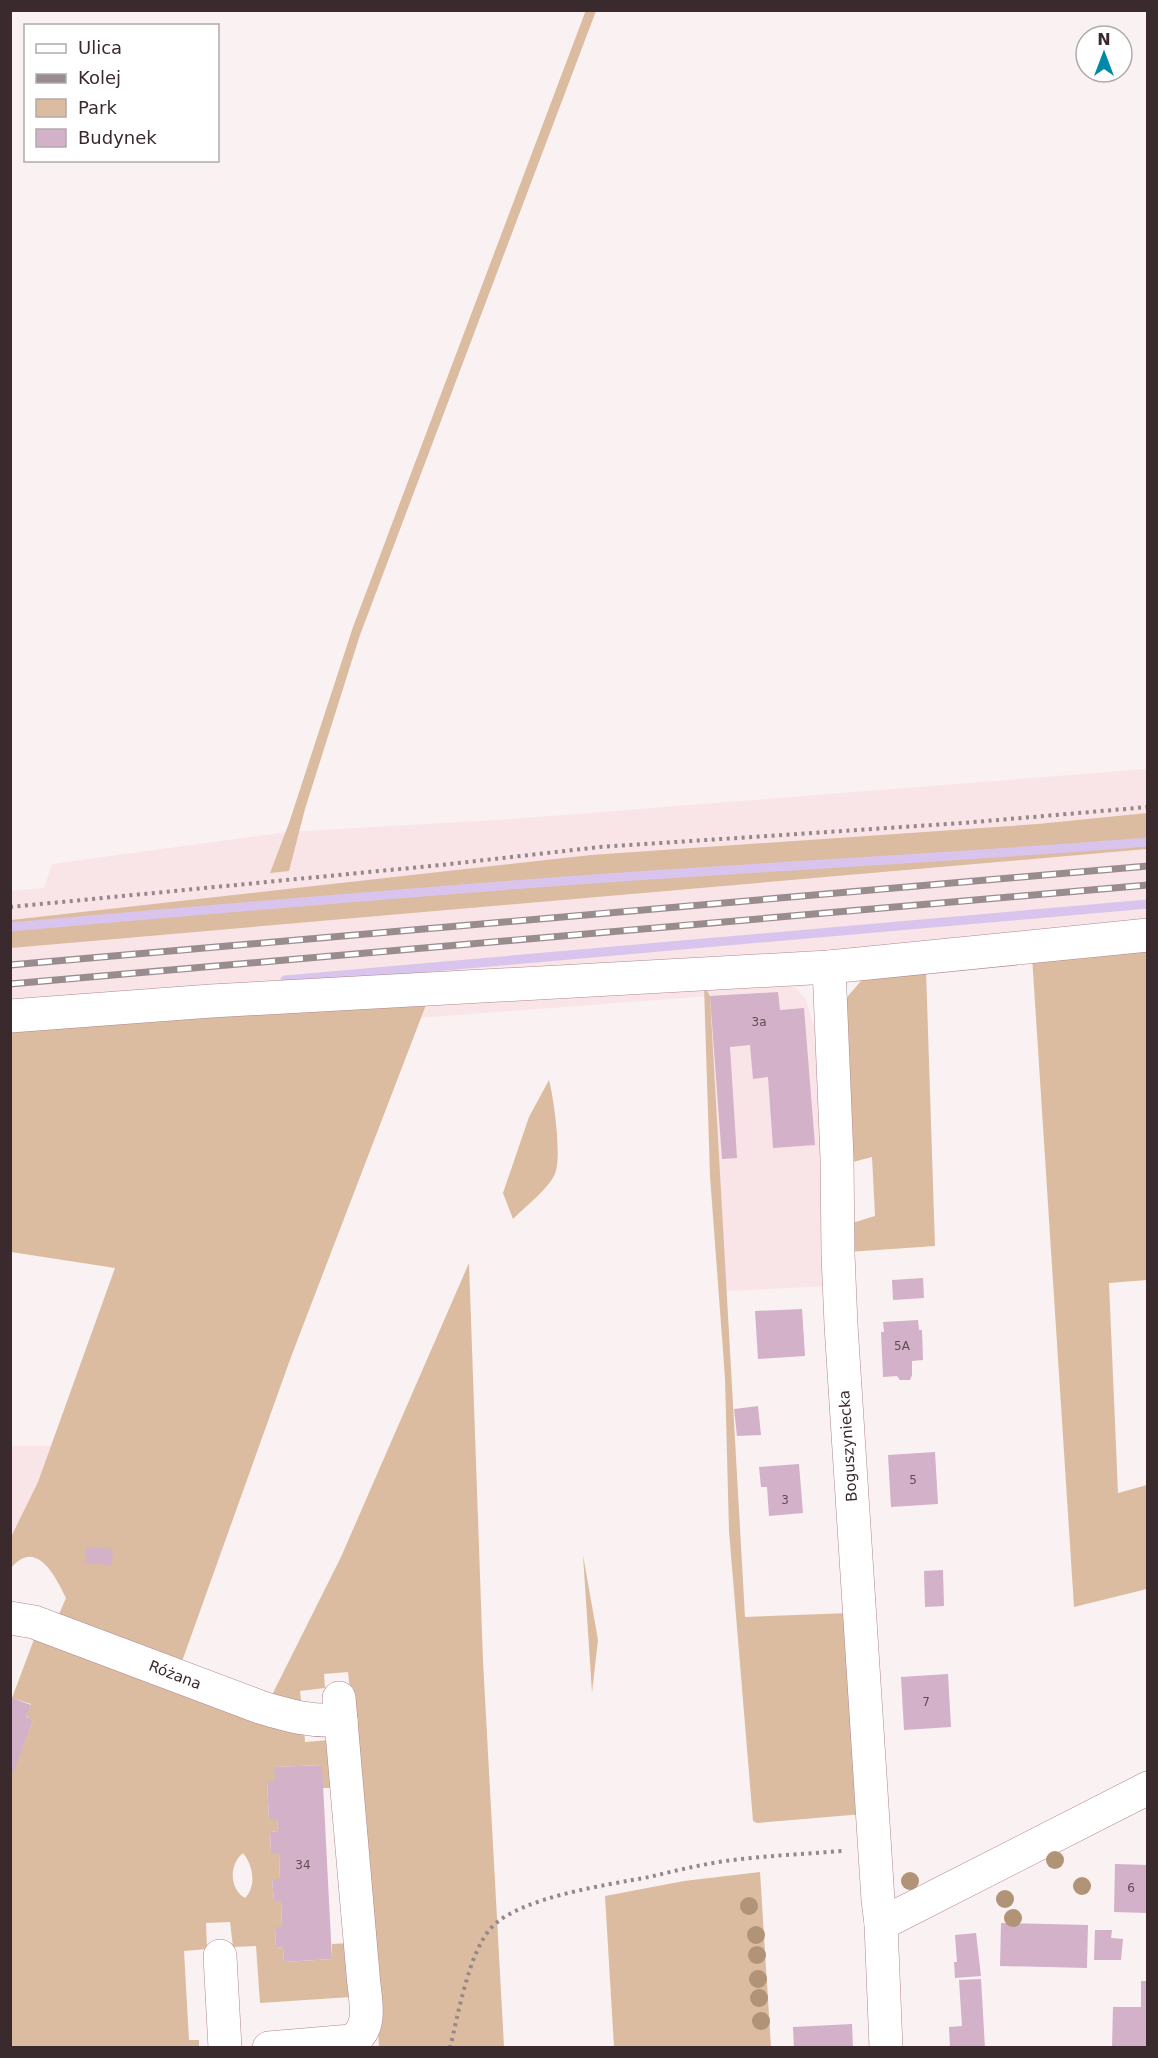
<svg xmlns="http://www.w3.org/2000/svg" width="1158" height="2058" font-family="'DejaVu Sans',sans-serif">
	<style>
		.built { fill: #f9e4e7 }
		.green { fill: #dbbca0; fill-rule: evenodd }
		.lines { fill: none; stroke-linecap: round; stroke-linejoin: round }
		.stream { stroke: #d9c4ed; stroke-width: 9 }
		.building { fill: #d3b1c8 }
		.minor-casing { stroke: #af878e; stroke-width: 34 }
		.path { stroke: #95888a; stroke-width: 4; stroke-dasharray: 3 4.5; stroke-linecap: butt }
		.minor { stroke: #fff; stroke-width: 33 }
		.rail-casing { stroke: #998c8e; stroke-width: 7 }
		.rail { stroke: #fff; stroke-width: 4.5; stroke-dasharray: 14; stroke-linecap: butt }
		.tree { fill: #b19377 }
		.labels { text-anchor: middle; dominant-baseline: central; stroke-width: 5; stroke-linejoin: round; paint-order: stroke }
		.number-label { font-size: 12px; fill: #614c54 }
		.street-label { font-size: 15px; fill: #3b2a2d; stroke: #fff }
	</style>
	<rect width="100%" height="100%" fill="#faf1f2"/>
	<g class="built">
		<path d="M1147,769V946L795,987L806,999L820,1049L828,1286L726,1291L710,996L431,1017L11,1044V891L44,888L52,864L287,832L513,819Z"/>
		<path d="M11,1446H51L38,1482L11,1537Z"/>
	</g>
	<g class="green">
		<path d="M586,10L596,11L360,635L305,809L289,871L270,873L289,823L353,627Z"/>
		<path d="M1147,813V849L11,948V920L591,855L1038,824Z"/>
		<path d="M1147,943V1280L1109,1283L1118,1493L1147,1485V1589L1074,1607L1032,956L926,970L935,1246L848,1252L852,1223L875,1216L872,1157L849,1163L840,1022L848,996L861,981L874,974Z"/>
		<path d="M704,986L710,996L745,1617L850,1613L863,1814L757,1823L753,1821L729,1531L725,1378L710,1176Z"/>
		<path d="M429,997L291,1357L180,1667L56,1621L66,1598C56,1577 36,1537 11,1568V1537L38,1482L115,1268L11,1252V1025Z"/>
		<path d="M549,1080C554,1099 562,1157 555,1174C548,1189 525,1207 513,1219L503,1193L529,1117Z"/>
		<path d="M469,1263L483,1661L504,2047H379L369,1879L348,1672L324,1674L325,1688L300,1691L302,1708L270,1699L341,1557Z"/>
		<path d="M583,1555L598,1640L592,1693Z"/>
		<path d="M36,1634L304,1729L305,1742L330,1740L335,1788H323L321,1765L275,1767V1781L267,1782L269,1819H277L278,1831L270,1832L271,1853H279L280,1879L272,1880L274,1901H281L282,1927H275L276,1948L283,1947L284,1962L332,1959V1944L348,1943L351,1997L260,2003L256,1946L233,1947L230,1922L206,1923L207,1949L184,1951L189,2040H199V2047H11L10,1778L33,1720L26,1717L31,1704L12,1698ZM243,1853C253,1865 257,1886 245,1898C229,1889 229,1864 243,1853Z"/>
		<path d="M760,1872L771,2047H614L605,1896L684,1881Z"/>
	</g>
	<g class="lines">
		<g class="stream">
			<path d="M10,927C214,909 418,891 622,877C797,865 972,856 1148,842"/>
			<path d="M285,980L1148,904"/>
		</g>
	</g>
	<g class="building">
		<path d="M778,992L780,1010L804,1008L815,1145L773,1148L768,1077L753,1079L750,1045L730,1047L737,1158L722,1159L710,996Z"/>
		<path d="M923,1278L924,1298L893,1300L892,1280Z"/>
		<path d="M802,1309L805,1356L758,1359L755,1311Z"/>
		<path d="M918,1320L919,1330H922L923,1360L912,1361V1375L910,1380H900L897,1376L883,1377L881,1332H884L883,1322Z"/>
		<path d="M758,1406L761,1435L737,1436L734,1409Z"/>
		<path d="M935,1452L938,1504L891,1507L888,1455Z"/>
		<path d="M799,1464L803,1513L769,1516L767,1487H761L759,1467Z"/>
		<path d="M86,1547L113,1549L112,1565L85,1563Z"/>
		<path d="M943,1570L944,1606L925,1607L924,1571Z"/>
		<path d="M948,1674L951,1727L904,1730L901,1677Z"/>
		<path d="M10,1697L31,1705L26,1717L33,1720L11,1778Z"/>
		<path d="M322,1765L332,1959L284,1962L283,1947L276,1948L275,1927H282L281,1901H274L272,1879H280L279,1853L271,1854L270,1832L278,1831L277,1819H269L267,1781H275L274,1767Z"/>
		<path d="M1115,1864L1148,1865V1913L1114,1912Z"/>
		<path d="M1001,1923L1088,1925L1087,1968L1000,1966Z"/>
		<path d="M1095,1930H1112L1111,1938L1123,1939L1121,1960H1094Z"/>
		<path d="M976,1933L981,1976L955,1978L954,1962H957L955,1935Z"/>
		<path d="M981,1979L985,2048H950L949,2027L962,2026L959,1980Z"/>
		<path d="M1141,1981H1148V2048H1112L1113,2007H1141Z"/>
		<path d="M852,2024L853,2048H794L793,2027Z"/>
	</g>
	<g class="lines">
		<g class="minor-casing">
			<g id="minor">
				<path d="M829,967L837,1158L838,1254L841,1325L878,1900L881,1924L886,2048"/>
				<path d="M10,1016L211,1001L829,967L1148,935"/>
				<path d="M10,1618L34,1622L260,1707C290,1716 310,1722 341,1720"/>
				<path d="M881,1924L1148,1788"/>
				<path d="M220,1956L225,2048"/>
				<path d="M269,2048L351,2041C375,2029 364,1996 363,1974L339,1698"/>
			</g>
		</g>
		<g class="path">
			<path d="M10,907L441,865L600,847L963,823L1148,807"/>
			<path d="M450,2048C458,2015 469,1952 491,1928C519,1897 607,1885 649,1877C674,1871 699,1865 725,1861C763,1856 803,1854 842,1851"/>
		</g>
		<use href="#minor" class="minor"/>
		<g class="rail-casing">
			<g id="rail">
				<path d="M10,965L1148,866"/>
				<path d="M10,984L1148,885"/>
			</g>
		</g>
		<use href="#rail" class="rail"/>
	</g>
	<g class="tree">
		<circle cx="1055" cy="1860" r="9"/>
		<circle cx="910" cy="1881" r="9"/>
		<circle cx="1082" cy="1886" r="9"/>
		<circle cx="1005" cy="1899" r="9"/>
		<circle cx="749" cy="1906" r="9"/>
		<circle cx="1013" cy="1918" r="9"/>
		<circle cx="756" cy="1935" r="9"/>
		<circle cx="757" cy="1955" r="9"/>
		<circle cx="758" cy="1979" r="9"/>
		<circle cx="759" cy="1998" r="9"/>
		<circle cx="761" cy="2021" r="9"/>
	</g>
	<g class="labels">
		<g class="number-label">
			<text x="759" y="1022">3a</text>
			<text x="902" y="1346">5A</text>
			<text x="913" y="1480">5</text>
			<text x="785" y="1500">3</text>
			<text x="926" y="1702">7</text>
			<text x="303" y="1865">34</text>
			<text x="1131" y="1888">6</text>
		</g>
		<g class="street-label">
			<text transform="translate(848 1446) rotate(-94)">Boguszyniecka</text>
			<text transform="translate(175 1675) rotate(21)">Różana</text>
		</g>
	</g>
	<rect width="1158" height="2058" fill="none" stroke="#3b2a2d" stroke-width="24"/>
	<rect x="24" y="24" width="195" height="138" fill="#ffffff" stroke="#b1aaab" stroke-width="1.5"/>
	<rect x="36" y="44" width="30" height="9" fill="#ffffff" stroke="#b1aaab" stroke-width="1.5"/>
	<text x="78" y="54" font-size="18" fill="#3b2a2d">Ulica</text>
	<rect x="36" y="74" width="30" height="9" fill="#998c8e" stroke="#b1aaab" stroke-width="1.5"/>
	<text x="78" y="84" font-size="18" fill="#3b2a2d">Kolej</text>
	<rect x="36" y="99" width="30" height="18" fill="#dbbca0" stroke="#b1aaab" stroke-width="1.5"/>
	<text x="78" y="114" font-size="18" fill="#3b2a2d">Park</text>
	<rect x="36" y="129" width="30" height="18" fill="#d3b1c8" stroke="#b1aaab" stroke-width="1.5"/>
	<text x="78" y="144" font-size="18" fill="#3b2a2d">Budynek</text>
	<g transform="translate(1104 54)"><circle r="28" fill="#ffffff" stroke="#b1aaab" stroke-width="1.5"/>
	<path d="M0-4.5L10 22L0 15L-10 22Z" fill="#0088a9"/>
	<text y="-9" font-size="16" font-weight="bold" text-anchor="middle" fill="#3b2a2d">N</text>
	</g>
</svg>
